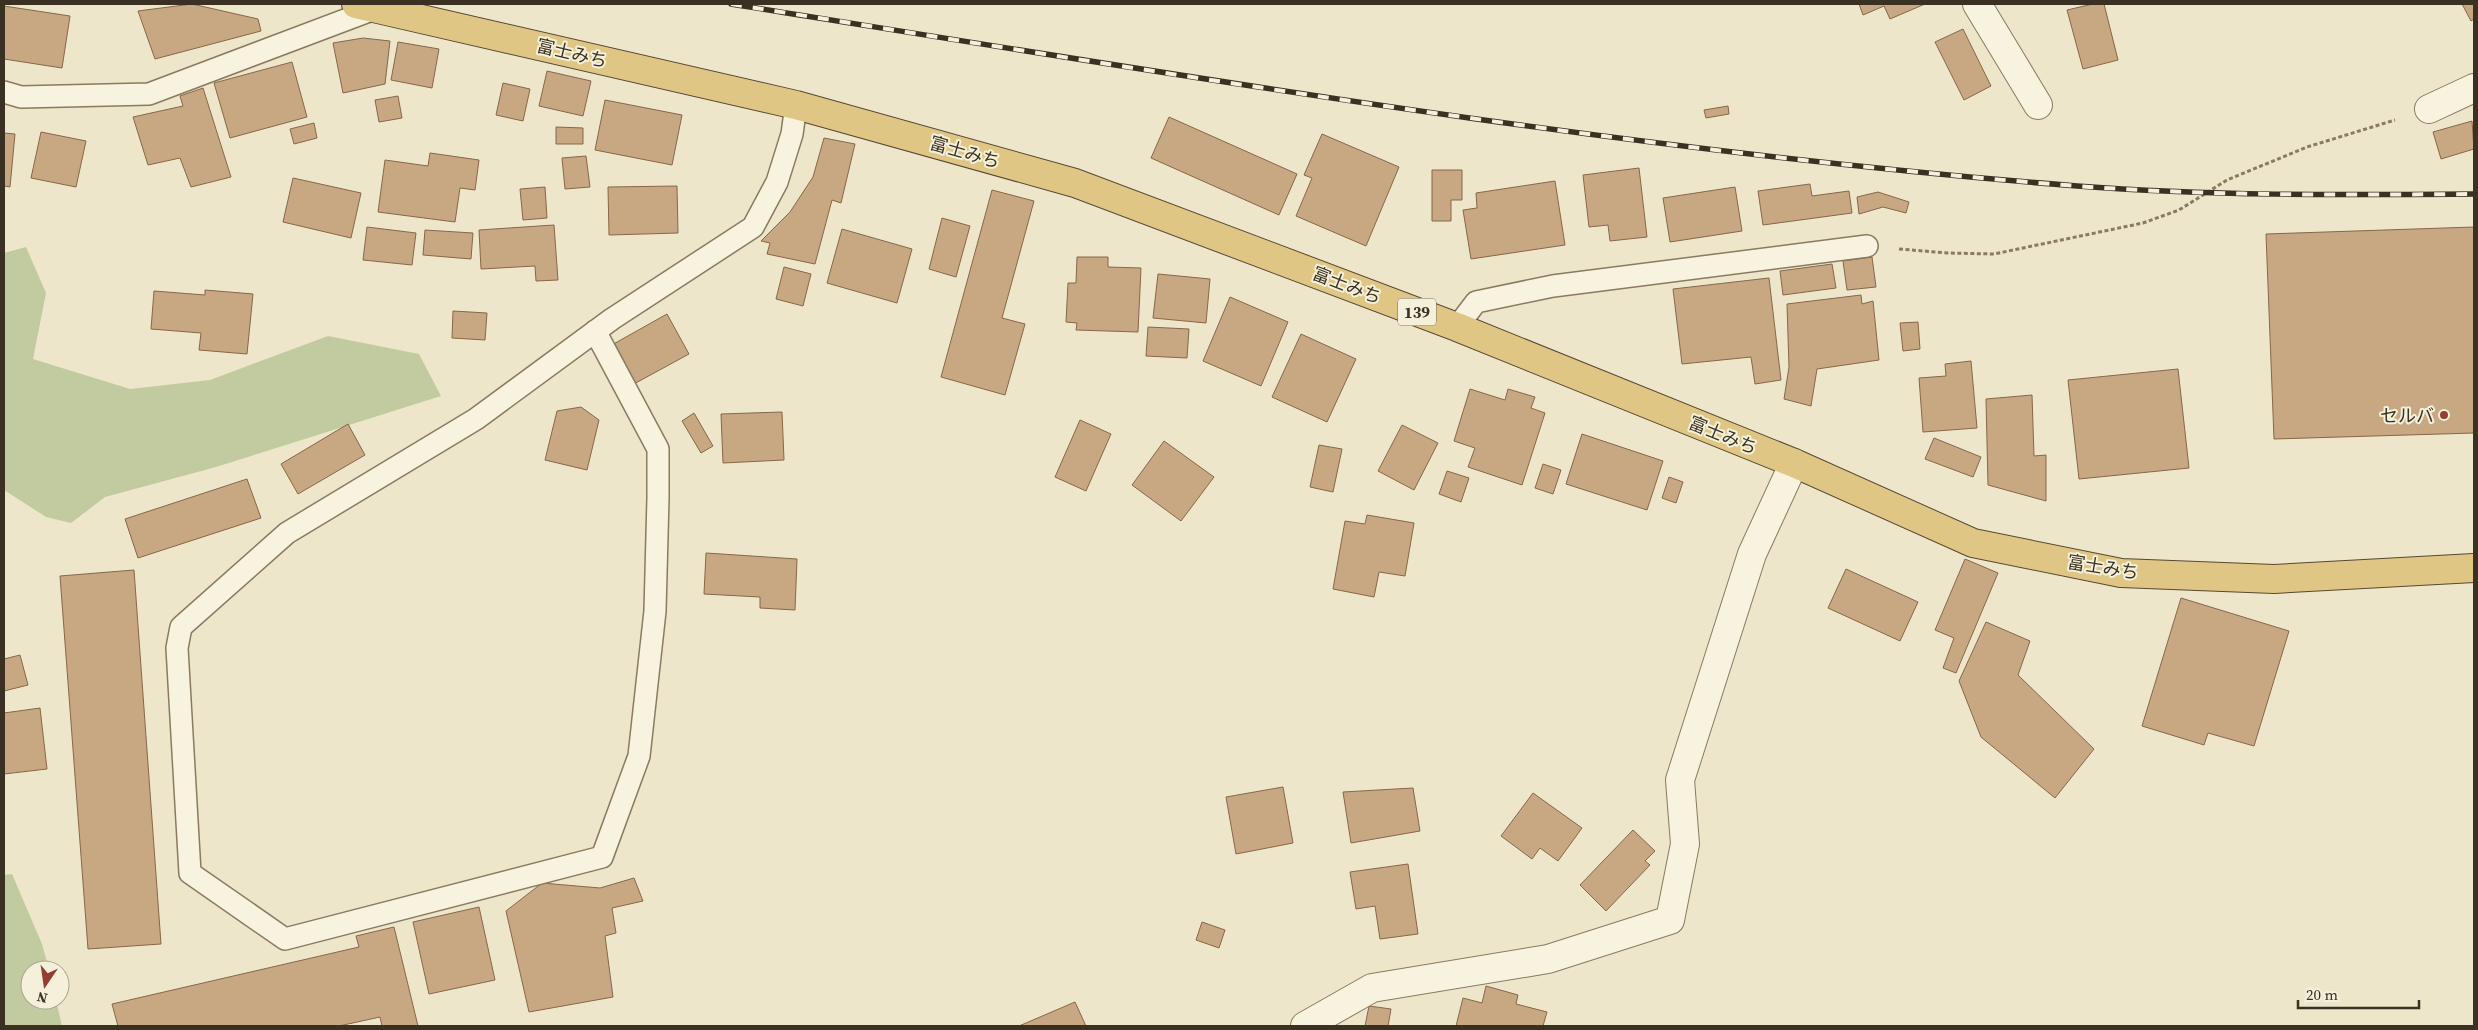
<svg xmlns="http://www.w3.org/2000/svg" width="2478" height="1030" font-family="'Source Serif 4','Noto Sans JP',serif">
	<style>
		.green { fill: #c1cb9f }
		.building { fill: #c8a783; stroke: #876747 }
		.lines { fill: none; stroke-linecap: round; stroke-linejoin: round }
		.service-casing { stroke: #897a60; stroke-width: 24 }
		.minor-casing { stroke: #897a60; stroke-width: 30 }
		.trunk-casing { stroke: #574833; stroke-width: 30 }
		.path { stroke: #897a60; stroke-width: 3; stroke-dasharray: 4 2.5; stroke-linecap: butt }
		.service { stroke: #f8f3de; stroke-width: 21 }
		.minor { stroke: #f8f3de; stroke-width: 28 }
		.trunk { stroke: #e0c684; stroke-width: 28 }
		.rail-casing { stroke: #3a3122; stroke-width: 5.5 }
		.rail { stroke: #f4f0da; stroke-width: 4; stroke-dasharray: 11; stroke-linecap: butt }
		.poi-dot { fill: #943d33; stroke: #f4f0da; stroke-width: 2 }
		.labels { text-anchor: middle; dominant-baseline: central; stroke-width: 4; stroke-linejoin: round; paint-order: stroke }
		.shield { fill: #f4f0da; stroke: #726a59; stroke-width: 1 }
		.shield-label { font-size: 16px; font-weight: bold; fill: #3a3122 }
		.street-label { font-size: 18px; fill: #3a3122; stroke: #f4f0da }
		.poi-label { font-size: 18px; fill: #3a3122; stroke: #f4f0da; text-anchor: end }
	</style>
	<rect width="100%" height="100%" fill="#ede6cb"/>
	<g class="green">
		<path d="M26,247L46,293L33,359L130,389L210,380L328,336L419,354L441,396L216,467L105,497L71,523L46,517L4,490V253Z"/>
		<path d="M12,874L42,944L49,970H30V1000H56L62,1026H4V875Z"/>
	</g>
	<g class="building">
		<path d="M192,4L258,19L261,31L155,59L138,11Z"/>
		<path d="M1859,4H1925L1890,19L1884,6L1863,15Z"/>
		<path d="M2093,4H2104L2118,60L2083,69L2067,10Z"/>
		<path d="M2462,4H2474V19L2471,21Z"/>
		<path d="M4,6L70,16L62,68L4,59Z"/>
		<path d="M1963,29L1991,86L1964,100L1935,42Z"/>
		<path d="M363,38L390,41L385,84L343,93L333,43Z"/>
		<path d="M398,42L439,49L432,88L391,80Z"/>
		<path d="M292,62L307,117L230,138L214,83Z"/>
		<path d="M547,71L591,81L583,116L539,106Z"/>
		<path d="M503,83L530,89L523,121L496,115Z"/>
		<path d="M203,88L231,177L191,187L180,158L148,165L133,117L183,106L180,96Z"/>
		<path d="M398,96L402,118L379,122L375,100Z"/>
		<path d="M605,100L682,115L672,165L595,150Z"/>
		<path d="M1728,106L1729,114L1706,118L1704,110Z"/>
		<path d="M1169,117L1297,174L1279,215L1151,158Z"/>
		<path d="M2472,121L2474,149L2441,159L2433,132Z"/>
		<path d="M314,123L317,138L294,144L290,129Z"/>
		<path d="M556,127L583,128V144H556Z"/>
		<path d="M41,132L86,141L76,187L31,178Z"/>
		<path d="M4,133L15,134L10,187L4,186Z"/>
		<path d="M1322,134L1399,167L1366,246L1296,216L1312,178L1304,175Z"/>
		<path d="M824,138L855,144L841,203L832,200L815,264L767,254L770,243L761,241L790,212L813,177Z"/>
		<path d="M430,153L479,160L475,190L460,188L455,222L378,212L385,160L428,166Z"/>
		<path d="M586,156L590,187L565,189L562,158Z"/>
		<path d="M1639,168L1647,237L1610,241L1608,225L1589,227L1583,175Z"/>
		<path d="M1432,170H1462V200H1451V221H1432Z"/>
		<path d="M293,178L361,193L351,238L283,222Z"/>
		<path d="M1555,181L1565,245L1471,259L1463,210L1477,208L1476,193Z"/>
		<path d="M1810,184L1812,196L1849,191L1852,213L1763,225L1758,191Z"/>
		<path d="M677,186L678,233L609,235L608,187Z"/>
		<path d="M545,187L547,218L523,220L520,189Z"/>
		<path d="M1735,187L1742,231L1670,242L1663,198Z"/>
		<path d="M992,190L1034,201L1002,318L1025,324L1005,395L941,377Z"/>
		<path d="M1878,192L1909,202L1906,213L1883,207L1859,214L1857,197Z"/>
		<path d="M942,218L970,226L956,277L929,269Z"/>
		<path d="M554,225L558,280L536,281L535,266L481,269L479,230Z"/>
		<path d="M367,227L416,233L412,265L363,260Z"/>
		<path d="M2474,227V433L2274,439L2266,234Z"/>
		<path d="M842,229L912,249L897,303L827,283Z"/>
		<path d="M425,230L473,233L471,259L423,255Z"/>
		<path d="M1077,257H1108V267L1141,268L1138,332L1076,330L1077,323L1066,322L1068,283H1076Z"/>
		<path d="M1872,257L1876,287L1847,290L1843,261Z"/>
		<path d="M1832,264L1836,288L1783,295L1780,271Z"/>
		<path d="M784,267L811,274L803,306L776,299Z"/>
		<path d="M1158,274L1210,279L1206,323L1153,318Z"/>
		<path d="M1769,278L1781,380L1755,384L1751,357L1682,364L1673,289Z"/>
		<path d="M205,290L253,294L247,354L199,350L201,333L151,329L154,291L205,295Z"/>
		<path d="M1861,295L1862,304L1873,301L1879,360L1817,369L1811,406L1784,399L1789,367L1787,304Z"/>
		<path d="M1230,297L1288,322L1261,386L1203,361Z"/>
		<path d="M453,311L487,313L485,340L452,338Z"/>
		<path d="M667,314L689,354L632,385L610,346Z"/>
		<path d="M1918,322L1920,349L1903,351L1900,323Z"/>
		<path d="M1148,327L1189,329L1187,358L1146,356Z"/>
		<path d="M1301,334L1356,359L1327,422L1272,397Z"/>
		<path d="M1971,361L1977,428L1923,432L1919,378L1946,376L1945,364Z"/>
		<path d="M2178,369L2189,468L2079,479L2068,380Z"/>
		<path d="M1470,389L1505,400L1508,389L1535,397L1531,408L1545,413L1522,485L1468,467L1475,448L1454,441Z"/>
		<path d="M2032,395L2034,456L2046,455V501L1988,485L1986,399Z"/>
		<path d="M581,407L599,420L587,470L545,460L557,411Z"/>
		<path d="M782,412L784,460L723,463L721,414Z"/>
		<path d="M694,413L713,446L701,453L682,421Z"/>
		<path d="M1080,420L1111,434L1086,491L1055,477Z"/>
		<path d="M348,424L365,455L298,494L281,464Z"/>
		<path d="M1402,425L1438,443L1414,490L1378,471Z"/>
		<path d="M1582,434L1663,461L1647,510L1566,484Z"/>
		<path d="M1934,438L1981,457L1973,477L1925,459Z"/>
		<path d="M1164,441L1214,477L1181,521L1132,485Z"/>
		<path d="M1319,445L1342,449L1333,492L1310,487Z"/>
		<path d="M1543,464L1561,470L1553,494L1535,488Z"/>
		<path d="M1447,471L1469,478L1461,502L1439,494Z"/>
		<path d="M1669,477L1683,482L1676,503L1662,498Z"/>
		<path d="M247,479L261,518L138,558L125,519Z"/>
		<path d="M1367,515L1414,523L1405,576L1379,572L1374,597L1333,589L1345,521L1365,524Z"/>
		<path d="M706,553L797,559L795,610L760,608V597L704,594Z"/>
		<path d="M1965,559L1998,573L1956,673L1943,668L1954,638L1935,630Z"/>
		<path d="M1846,569L1918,602L1900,641L1828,608Z"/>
		<path d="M134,570L161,944L88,949L60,576Z"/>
		<path d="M2181,598L2289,631L2254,746L2208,733L2204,745L2142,726Z"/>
		<path d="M1986,622L2030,641L2018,675L2094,749L2055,798L1981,737L1959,681Z"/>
		<path d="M20,655L28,685L4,691V659Z"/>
		<path d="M40,708L47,769L4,774V713Z"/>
		<path d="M1283,787L1293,843L1236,854L1226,797Z"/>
		<path d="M1413,788L1420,831L1351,843L1343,792Z"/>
		<path d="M1533,793L1582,828L1558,861L1540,848L1532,859L1501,836Z"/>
		<path d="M1633,830L1655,851L1645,861L1650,865L1606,911L1580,885Z"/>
		<path d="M1408,864L1418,934L1380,939L1375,906L1356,909L1350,872Z"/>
		<path d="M634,878L643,901L612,908L616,933L605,936L613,997L529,1012L506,911L542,883L600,888Z"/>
		<path d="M479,907L495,980L429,994L413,922Z"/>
		<path d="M1202,922L1225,930L1219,948L1196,940Z"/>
		<path d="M394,927L418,1026H382L380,1017L339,1026H118L112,1004L359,947L356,936Z"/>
		<path d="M1486,986L1518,995L1516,1004L1547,1012L1543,1026H1456L1463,998L1482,1003Z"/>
		<path d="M1075,1002L1086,1026H1019Z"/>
		<path d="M1369,1006L1391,1009L1388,1026H1365Z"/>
	</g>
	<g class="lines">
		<g class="service-casing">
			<g id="service">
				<path d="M4,92L21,97L149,94L377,8"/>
				<path d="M1457,327L1476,302L1553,286L1867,246"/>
				<path d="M595,331L658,449V498L655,611L639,756L602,857L285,939L190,873L177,648L181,627L287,533L476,419L612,319L753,227L777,182L792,134L796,105"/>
			</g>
		</g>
		<g class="minor-casing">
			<g id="minor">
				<path d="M1977,4L2038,105"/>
				<path d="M2429,109L2474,88"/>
				<path d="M1305,1026L1372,988L1548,959L1670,920L1685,844L1680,780L1752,554L1794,463"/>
			</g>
		</g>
		<g class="trunk-casing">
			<path id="trunk" d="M356,4L796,105L1075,183L1457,327L1794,463L1973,543L2121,573L2274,579L2474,568"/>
		</g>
		<path class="path" d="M1899,249L1948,253L1994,254L2143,223L2179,210L2227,180L2307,147L2395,120"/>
		<use href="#service" class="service"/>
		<use href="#minor" class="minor"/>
		<use href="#trunk" class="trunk"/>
		<g class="rail-casing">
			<path id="rail" d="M731,4C1178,75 1626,151 2077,186C2209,196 2342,195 2474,194"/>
		</g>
		<use href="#rail" class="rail"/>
	</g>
	<circle class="poi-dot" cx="2444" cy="415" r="5"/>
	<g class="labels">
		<rect class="shield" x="1398" y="298.5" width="38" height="27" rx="4"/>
		<g class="shield-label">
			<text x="1417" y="312">139</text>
		</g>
		<g class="street-label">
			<text transform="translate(572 53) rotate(13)">富士みち</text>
			<text transform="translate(965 152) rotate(16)">富士みち</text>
			<text transform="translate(1347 285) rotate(21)">富士みち</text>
			<text transform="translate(1723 435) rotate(22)">富士みち</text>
			<text transform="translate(2103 567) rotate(9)">富士みち</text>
		</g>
		<g class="poi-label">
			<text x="2434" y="415">セルバ</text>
		</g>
	</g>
	<rect width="2478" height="1030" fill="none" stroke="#3a3122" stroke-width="10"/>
	<g transform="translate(45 985) rotate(193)"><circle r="24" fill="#f4f0da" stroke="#aaa490"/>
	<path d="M0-4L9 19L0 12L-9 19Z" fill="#943d33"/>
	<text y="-8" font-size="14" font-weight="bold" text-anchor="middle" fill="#3a3122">N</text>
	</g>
	<path d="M2298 1000v8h121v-8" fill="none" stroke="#3a3122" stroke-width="2.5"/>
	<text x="2306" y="1000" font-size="15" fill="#3a3122" stroke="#f4f0da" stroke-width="4" paint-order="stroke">20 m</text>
</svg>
